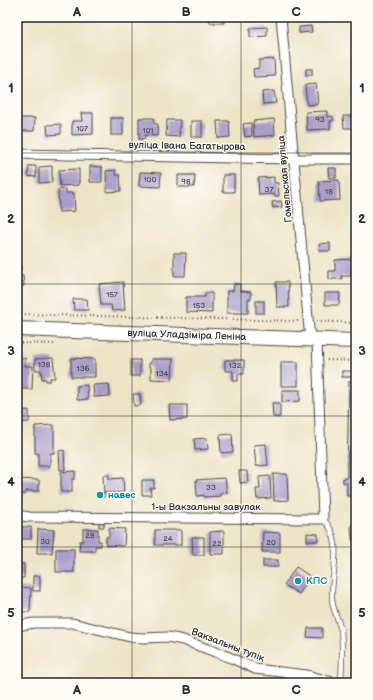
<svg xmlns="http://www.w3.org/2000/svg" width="373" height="700" font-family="'Balsamiq Sans',sans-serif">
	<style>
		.building { fill: #a99ec9 }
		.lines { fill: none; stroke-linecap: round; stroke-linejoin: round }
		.lane-casing { stroke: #484742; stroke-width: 6 }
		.street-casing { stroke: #484742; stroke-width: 11 }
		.primary-casing { stroke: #484742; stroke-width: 16 }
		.path { stroke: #484742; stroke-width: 2; stroke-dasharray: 1 3; stroke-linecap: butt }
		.lane { stroke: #fff; stroke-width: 4.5 }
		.street { stroke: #fff; stroke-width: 9 }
		.primary { stroke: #fff; stroke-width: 14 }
		.grid { fill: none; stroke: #2b2b2b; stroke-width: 1; stroke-opacity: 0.55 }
		.culture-dot { fill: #0f9aa8; stroke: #fdfcf7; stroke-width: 1.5 }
		.labels { text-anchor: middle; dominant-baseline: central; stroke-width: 3; stroke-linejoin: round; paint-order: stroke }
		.number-label { font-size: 8px; fill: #4a4852 }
		.street-label { font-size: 10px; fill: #2b2b2b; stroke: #fdfcf7 }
		.culture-label { font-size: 10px; font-weight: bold; fill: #0d838f; stroke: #fdfcf7; text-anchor: start }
		.neatline { fill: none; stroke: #2b2b2b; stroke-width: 1.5 }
		.grid-label { font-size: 13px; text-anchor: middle; font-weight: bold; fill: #2b2b2b }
	</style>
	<rect width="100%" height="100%" fill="#fdfcf7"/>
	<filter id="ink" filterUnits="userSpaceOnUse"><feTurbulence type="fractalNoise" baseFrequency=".025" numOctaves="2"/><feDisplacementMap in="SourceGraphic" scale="8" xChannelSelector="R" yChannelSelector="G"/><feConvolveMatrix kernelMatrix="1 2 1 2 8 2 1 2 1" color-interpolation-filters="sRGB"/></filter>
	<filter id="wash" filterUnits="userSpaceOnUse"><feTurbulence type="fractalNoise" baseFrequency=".012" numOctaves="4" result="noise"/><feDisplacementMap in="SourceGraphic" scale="16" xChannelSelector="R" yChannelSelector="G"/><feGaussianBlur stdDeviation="0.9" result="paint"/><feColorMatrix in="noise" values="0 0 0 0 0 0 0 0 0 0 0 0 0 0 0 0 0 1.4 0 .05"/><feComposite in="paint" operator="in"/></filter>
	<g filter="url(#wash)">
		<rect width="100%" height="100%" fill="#ede4c6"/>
		<g id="blocks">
			<g class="building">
				<path d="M85,17H97V20H86Z"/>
				<rect x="172" y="17" width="13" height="2"/>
				<path d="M209,17H224V23H210Z"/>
				<path d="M242,17H266V19L242,20Z"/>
				<path d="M311,26L312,32L299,33V27Z"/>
				<path d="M267,27V36L250,37V28Z"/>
				<path d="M274,59L275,76L254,77L253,69L259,68V60Z"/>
				<rect x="306" y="69" width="6" height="6"/>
				<path d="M316,84L318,104L307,105L305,85Z"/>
				<path d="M274,91L276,103L263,104L262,92Z"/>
				<rect x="17" y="102" width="2" height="10"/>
				<path d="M327,111V117L333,116V121H330V129L307,130L306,112Z"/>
				<path d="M81,113H93V134L72,135V121H82Z"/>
				<path d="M343,116H355V128H344Z"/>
				<path d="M17,118H35L34,131H17Z"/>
				<rect x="111" y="118" width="12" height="17"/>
				<path d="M139,118H154V124H158L157,136L145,135V139H139Z"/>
				<path d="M274,119L275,135L254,137L253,121Z"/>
				<path d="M167,120H180L179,137L166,136Z"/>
				<rect x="191" y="121" width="11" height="16"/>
				<path d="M217,121H229L230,137L218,138Z"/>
				<path d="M251,123L252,136L245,137L243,124Z"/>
				<path d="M61,124V134L48,135L47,125Z"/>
				<path d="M29,166H36V177L28,176Z"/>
				<path d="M52,166V182L39,183V167Z"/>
				<path d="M90,166L102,167V182H90Z"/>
				<rect x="17" y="168" width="6" height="12"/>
				<path d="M328,168H336V178H329Z"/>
				<path d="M79,169V185L60,186L59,170Z"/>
				<path d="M116,170V175H120L121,191L107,192L106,171Z"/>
				<path d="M140,172L161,173L160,187L139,186Z"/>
				<path d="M178,175H195L194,187H178Z"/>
				<rect x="223" y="175" width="11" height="17"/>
				<path d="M274,177V183H278L279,196H274V194L259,195L258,178Z"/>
				<path d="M339,180L340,200L320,201L319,181Z"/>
				<path d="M66,189V193H74L75,211L59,212L58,190Z"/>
				<path d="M281,201L282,207L273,208L272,202Z"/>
				<path d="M330,243V251H320L319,244Z"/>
				<path d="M174,253H186L185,276H174Z"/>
				<path d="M354,259V268H351V276H341L342,279H329V271H335V260Z"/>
				<path d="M17,266H21V270L17,271Z"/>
				<path d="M17,276H23L24,286L18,287Z"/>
				<path d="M123,282L125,310L112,311L111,305H101L99,284Z"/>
				<path d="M276,282H288L289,307H277Z"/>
				<path d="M234,284H240V291L251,292V299H248V313H227V291H233Z"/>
				<path d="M205,293H212V313L186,312V297H205Z"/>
				<path d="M325,293H340L339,305H325Z"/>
				<path d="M73,299H87L88,310H74Z"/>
				<rect x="256" y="301" width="8" height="12"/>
				<path d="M17,358H25V366H33L32,389H17Z"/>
				<path d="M53,358L55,378H50V381H46V379H42L41,370H35V359Z"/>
				<path d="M71,358L95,359V377H71Z"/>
				<path d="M151,359H173L172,380L151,379V367H149V363H151Z"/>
				<rect x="131" y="360" width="9" height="16"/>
				<path d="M225,360H244V374H238V381H233V371H225Z"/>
				<rect x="281" y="362" width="17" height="24"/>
				<rect x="342" y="371" width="12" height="6"/>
				<path d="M349,381H356V496H347V483H343V478H347Z"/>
				<path d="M109,384L110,396L94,397L93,385Z"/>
				<path d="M87,385L88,399L77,400V386Z"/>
				<path d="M282,390H300V401L282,402Z"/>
				<path d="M133,394H140L141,405L134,406Z"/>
				<path d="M272,403H280V417H273Z"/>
				<path d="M169,405H187V419L170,420Z"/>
				<path d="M29,410V422L17,423V411Z"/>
				<path d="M54,425V453H50V466H38V453H35V426Z"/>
				<path d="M232,434L233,452L221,453L220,435Z"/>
				<path d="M207,438L208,449L195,450L194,439Z"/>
				<path d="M266,444L268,465L256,466L254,445Z"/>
				<path d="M64,450L65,470H60L59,451Z"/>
				<path d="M75,471V479H72V492H61V472Z"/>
				<path d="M239,471H247L248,482L240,483Z"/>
				<path d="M273,474H287L288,500L274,501Z"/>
				<path d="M103,475H109V479L123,478L124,492L104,493Z"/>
				<path d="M270,476L271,498L257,499L256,489H260L259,477Z"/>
				<path d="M225,478L227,493L220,494V496L204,497V495L197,496L196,480Z"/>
				<path d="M17,479L39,480V491H26V494H17Z"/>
				<path d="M142,480H154V488H150L151,495H142Z"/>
				<path d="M104,493V497H96V494Z"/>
				<rect x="99" y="518" width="5" height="9"/>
				<path d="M351,525H356V540H352Z"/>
				<rect x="19" y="527" width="12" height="12"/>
				<path d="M109,528L125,529L124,546L106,545V537H109Z"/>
				<path d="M38,529L54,530L52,553H37Z"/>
				<path d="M83,529H98V541H101V546H95V551H79L80,541H83Z"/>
				<rect x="155" y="530" width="26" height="15"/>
				<path d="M224,531V554H210V532Z"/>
				<path d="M263,532L280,533V552H262Z"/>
				<path d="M307,533L318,534V541H307Z"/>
				<path d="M192,537H204V555H193Z"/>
				<rect x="56" y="549" width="18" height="23"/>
				<rect x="263" y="560" width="15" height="7"/>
				<path d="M17,563L24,564V578H17Z"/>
				<path d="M296,567L311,577L299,594L284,585Z"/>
				<rect x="33" y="576" width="7" height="15"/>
				<path d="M17,587L31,588L30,612H17Z"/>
				<path d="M356,616V640H355L353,617Z"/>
				<path d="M308,628H322V638L307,637Z"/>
			</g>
		</g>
	</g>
	<g filter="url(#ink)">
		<use href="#blocks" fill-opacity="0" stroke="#484742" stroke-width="1"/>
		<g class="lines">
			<g class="lane-casing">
				<path id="lane" d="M323,519C345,540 331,571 332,598C332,609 339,620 341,631C343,648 342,665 341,683"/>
			</g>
			<g class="street-casing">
				<g id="street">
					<path d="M281,17L310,340"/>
					<path d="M17,154L294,159H356"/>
					<path d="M17,515L29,517L323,519L317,340"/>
					<path d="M17,626L34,623H72L130,637L144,638L168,637L183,640L229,657L255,669L307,675L336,683"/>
				</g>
			</g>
			<g class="primary-casing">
				<g id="primary">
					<path id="s1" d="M17,329L356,341"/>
				</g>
			</g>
			<g class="path">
				<path d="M17,314L299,321"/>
				<path d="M317,321L356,323"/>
				<path d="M17,343L56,344"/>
				<path d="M327,360L356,361"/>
			</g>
			<use href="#lane" class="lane"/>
			<use href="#street" class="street"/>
			<use href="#primary" class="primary"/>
		</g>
	</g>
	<path class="grid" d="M132,17V683M241,17V683M17,153H356M17,284H356M17,416H356M17,547H356"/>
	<g class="culture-dot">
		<circle cx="100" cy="495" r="4"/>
		<circle cx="298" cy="581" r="4"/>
	</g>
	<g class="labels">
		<g class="number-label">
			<text x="320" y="119">93</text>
			<text x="82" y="128">107</text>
			<text x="148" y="130">101</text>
			<text x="150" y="179">100</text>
			<text x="186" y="181">98</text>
			<text x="269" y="189">37</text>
			<text x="329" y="191">18</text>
			<text x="112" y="294">157</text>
			<text x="199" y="305">153</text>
			<text x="44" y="364">138</text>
			<text x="235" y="365">132</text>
			<text x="83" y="368">136</text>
			<text x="162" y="373">134</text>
			<text x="211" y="487">33</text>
			<text x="90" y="535">28</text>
			<text x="168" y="538">24</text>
			<text x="45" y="541">30</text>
			<text x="271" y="542">20</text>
			<text x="217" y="543">22</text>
		</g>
		<g class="street-label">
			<text transform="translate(187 146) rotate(1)">вуліца Івана Багатырова</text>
			<text transform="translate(285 179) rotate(-95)">Гомельская вуліца</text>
			<text stroke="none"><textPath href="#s1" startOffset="170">вуліца Уладзіміра Леніна</textPath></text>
			<text x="206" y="507">1-ы Вакзальны завулак</text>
			<text transform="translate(228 645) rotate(21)">Вакзальны тупік</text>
		</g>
		<g class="culture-label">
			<text x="108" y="495">навес</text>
			<text x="306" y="581">КПС</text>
		</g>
	</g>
	<rect width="373" height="700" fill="none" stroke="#fdfcf7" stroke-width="44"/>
	<rect x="22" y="22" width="329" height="656" class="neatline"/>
	<g class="grid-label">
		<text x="77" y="16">A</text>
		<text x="186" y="16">B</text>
		<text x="296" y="16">C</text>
		<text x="11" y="92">1</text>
		<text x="362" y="92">1</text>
		<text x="11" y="223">2</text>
		<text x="362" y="223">2</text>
		<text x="11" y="355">3</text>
		<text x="362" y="355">3</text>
		<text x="11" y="486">4</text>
		<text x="362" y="486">4</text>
		<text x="11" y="617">5</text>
		<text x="362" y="617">5</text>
		<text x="77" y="694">A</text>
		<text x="186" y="694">B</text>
		<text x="296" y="694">C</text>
	</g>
</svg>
